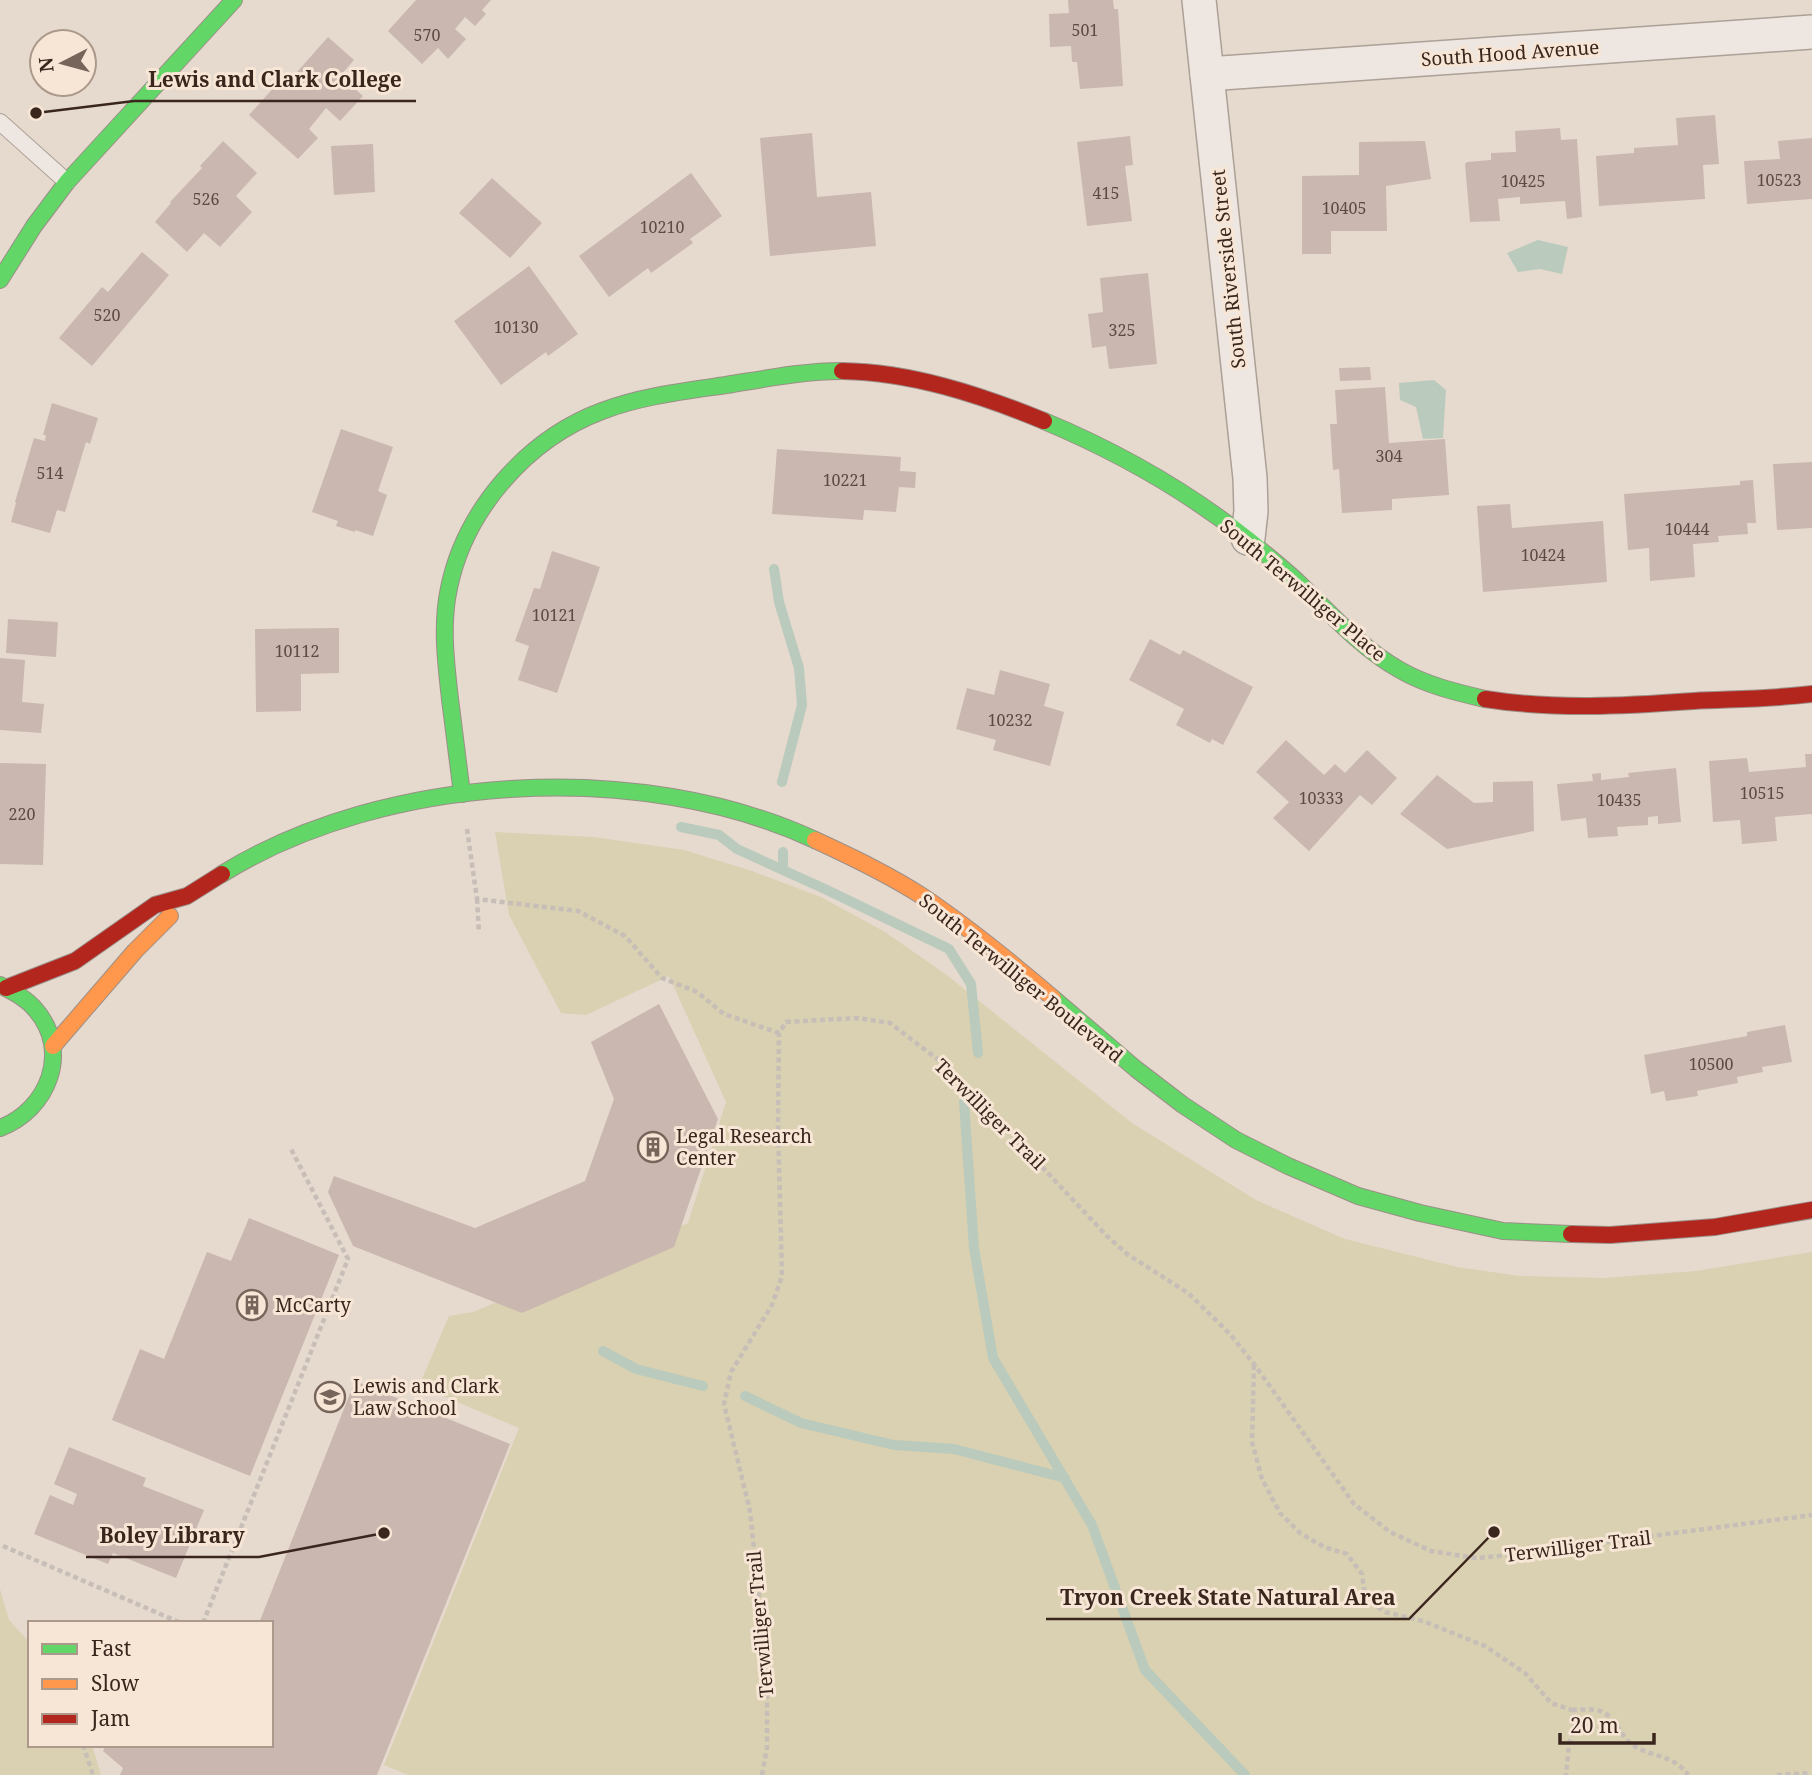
<svg xmlns="http://www.w3.org/2000/svg" width="1812" height="1775" font-family="'Noto Serif',serif">
	<style>
		.green { fill: #d9d1b1 }
		.water { fill: #bacabc }
		.lines { fill: none; stroke-linecap: round; stroke-linejoin: round }
		.stream { stroke: #bacabc; stroke-width: 10 }
		.building { fill: #cab7af }
		.lane-casing { stroke: #aca097; stroke-width: 18 }
		.street-casing { stroke: #aca097; stroke-width: 36 }
		.fast-casing { stroke: #9b8f88; stroke-width: 18 }
		.slow-casing { stroke: #9b8f88; stroke-width: 18 }
		.jam-casing { stroke: #9b8f88; stroke-width: 18 }
		.path { stroke: #c7beb7; stroke-width: 4.5; stroke-dasharray: 5 3.5; stroke-linecap: butt }
		.lane { stroke: #eee7e1; stroke-width: 16 }
		.street { stroke: #eee7e1; stroke-width: 33 }
		.fast { stroke: #63d668; stroke-width: 16 }
		.slow { stroke: #ff974d; stroke-width: 16 }
		.jam { stroke: #b3261e; stroke-width: 16 }
		.labels { text-anchor: middle; dominant-baseline: central; stroke-width: 6; stroke-linejoin: round; paint-order: stroke }
		.number-label { font-size: 16px; fill: #5f4a42 }
		.street-label { font-size: 19px; fill: #3b261e; stroke: #f7e6d5 }
		.poi-label { font-size: 19px; fill: #3b261e; stroke: #f7e6d5; text-anchor: start }
		.leader { fill: none; stroke: #3b261e; stroke-width: 2.5 }
		.callout-dot { fill: #3b261e; stroke: #f7e6d5; stroke-width: 2.5 }
		.callout-label { font-size: 21px; text-anchor: middle; font-weight: bold; fill: #3b261e; stroke: #f7e6d5; stroke-width: 6; stroke-linejoin: round; paint-order: stroke }
	</style>
	<rect width="100%" height="100%" fill="#e6dacf"/>
	<g class="green">
		<path d="M495,832L594,837L684,850L752,871L821,897L885,932L944,973L1132,1123L1256,1200L1345,1239L1457,1267L1520,1276L1604,1278L1696,1271L1812,1252V1775H408L384,1765L519,1428L419,1386L449,1316L473,1312L688,1223L726,1102L669,976L586,1015L561,1013L509,915Z"/>
		<path d="M0,1589L9,1620L30,1643V1745H92L101,1775H0Z"/>
	</g>
	<g class="water">
		<path d="M1538,240L1568,247L1562,274L1540,269L1518,272L1507,253Z"/>
		<path d="M1434,380L1446,390L1443,438L1423,439L1416,407L1400,400L1399,383Z"/>
	</g>
	<g class="lines">
		<g class="stream">
			<path d="M774,569L779,602L799,668L802,705L782,782"/>
			<path d="M681,827L719,835L737,849L827,890L949,949L971,984L978,1053"/>
			<path d="M783,852V869"/>
			<path d="M964,1102L974,1248L993,1358L1092,1525L1145,1670L1245,1775"/>
			<path d="M603,1351L636,1369L703,1386"/>
			<path d="M745,1396L801,1423L894,1445L954,1449L1065,1478"/>
		</g>
	</g>
	<g class="building">
		<path d="M416,0H491L482,10L486,14L475,26L465,17L455,29L466,39L448,59L438,48L422,64L388,31Z"/>
		<path d="M1068,0H1113L1114,9H1118L1123,86L1080,89L1077,62H1072L1071,46L1050,47L1049,14L1069,13Z"/>
		<path d="M328,37L354,60L340,76L363,96L340,121L326,108L309,129L318,138L298,159L249,115L276,85L282,89Z"/>
		<path d="M1715,115L1719,164L1703,165L1705,199L1599,206L1596,156L1634,153V148L1678,145L1676,118Z"/>
		<path d="M1560,128L1561,140L1577,139L1582,217L1567,219L1565,201L1520,204V197L1498,199L1500,221L1470,222L1465,164L1467,162L1491,160V153L1516,152L1515,131Z"/>
		<path d="M812,133L817,197L871,192L876,246L770,256L760,138Z"/>
		<path d="M1130,136L1133,165L1125,166L1132,221L1087,226L1077,142Z"/>
		<path d="M1812,138V199L1747,204L1744,161L1780,159L1778,141Z"/>
		<path d="M223,141L257,173L236,196L252,212L220,247L204,233L187,252L155,222L171,203L170,202L202,168L200,166Z"/>
		<path d="M1425,141L1431,179L1386,186L1387,231H1331V254H1302V176L1359,175V142Z"/>
		<path d="M373,144L375,192L334,195L331,146Z"/>
		<path d="M691,173L722,216L690,239L693,243L651,273L648,268L609,297L579,256Z"/>
		<path d="M492,178L542,223L510,258L459,213Z"/>
		<path d="M142,252L169,275L92,366L59,338L102,287L108,292Z"/>
		<path d="M529,266L578,334L548,356L546,352L501,385L454,321Z"/>
		<path d="M1148,273L1157,364L1109,369L1106,346L1092,348L1088,314L1103,312L1100,278Z"/>
		<path d="M1370,367L1371,380L1340,381L1339,368Z"/>
		<path d="M1385,387L1389,443L1445,439L1449,495L1392,499V510L1342,513L1339,469L1333,470L1330,424H1337L1335,390Z"/>
		<path d="M52,403L98,418L90,444L86,442L65,512L57,510L50,533L11,522L16,503L15,502L34,438L45,441L46,435H43Z"/>
		<path d="M341,429L393,447L378,491L387,495L373,536L355,530V532L336,526L338,521L312,512Z"/>
		<path d="M777,449L901,457L900,471L916,472L915,488L899,487L896,512L864,510L863,520L772,514Z"/>
		<path d="M1812,462V528L1777,530L1773,464Z"/>
		<path d="M1753,480L1756,523H1747L1748,534L1718,536L1719,542L1693,544L1695,577L1650,581L1649,548L1628,550L1624,494L1740,485V481Z"/>
		<path d="M1510,504L1512,528L1603,521L1607,582L1483,592L1477,506Z"/>
		<path d="M552,551L600,567L557,693L518,680L529,646L515,641L534,588L540,589Z"/>
		<path d="M8,619L58,622L56,657L6,653Z"/>
		<path d="M339,628V673L301,674V711L256,712L255,629Z"/>
		<path d="M1150,639L1180,655L1183,650L1253,687L1223,745L1212,739L1210,743L1176,725L1184,709L1129,680Z"/>
		<path d="M0,658L25,660L22,702L44,704L41,733L0,730Z"/>
		<path d="M1000,670L1050,684L1044,706L1064,712L1050,766L993,750L996,740L956,729L967,688L994,695Z"/>
		<path d="M1286,740L1324,775L1335,764L1345,773L1367,750L1397,778L1372,805L1360,795L1309,851L1273,818L1289,802L1256,772Z"/>
		<path d="M1805,754H1812V814L1775,817L1777,841L1742,844L1740,820L1713,822L1709,761L1747,758L1749,772L1806,767Z"/>
		<path d="M0,763L46,764L43,865L0,864Z"/>
		<path d="M1676,768L1681,822L1658,824V816L1648,817V825L1617,827L1618,836L1588,838L1586,818L1561,821L1557,784L1593,781L1592,774L1601,773V780L1629,777L1628,773Z"/>
		<path d="M1437,775L1474,803L1493,802V782L1533,781L1534,831L1447,849L1400,814Z"/>
		<path d="M659,1004L718,1119L674,1247L522,1313L353,1246L328,1192L334,1176L475,1228L585,1181L614,1099L591,1042Z"/>
		<path d="M1785,1025L1792,1062L1762,1067L1763,1072L1737,1077L1738,1083L1697,1091L1698,1096L1666,1101L1664,1091L1651,1094L1644,1055L1747,1036V1032Z"/>
		<path d="M249,1218L339,1255L250,1476L112,1420L140,1349L164,1359L207,1252L231,1261Z"/>
		<path d="M355,1381L510,1444L377,1775H120L123,1768L103,1751L106,1745H271V1623H259Z"/>
		<path d="M69,1447L146,1478L143,1486L204,1510L176,1578L113,1553L108,1564L34,1534L50,1495L73,1505L77,1494L54,1484Z"/>
	</g>
	<g class="lines">
		<g class="lane-casing">
			<path id="lane" d="M0,122L67,182"/>
		</g>
		<g class="street-casing">
			<g id="street">
				<path d="M1199,0L1250,478L1251,511L1248,538"/>
				<path d="M1207,74L1812,32"/>
			</g>
		</g>
		<g class="fast-casing">
			<g id="fast">
				<path d="M0,280L34,226L67,182L234,0"/>
				<path d="M1044,421C1116,451 1185,490 1246,538C1264,553 1282,567 1299,583C1331,614 1361,648 1400,670C1426,685 1455,692 1485,699"/>
				<path d="M462,794C458,762 454,731 450,699C446,663 441,625 449,588C465,510 527,439 602,411C641,396 685,391 726,385C764,379 803,371 842,371"/>
				<path d="M222,874C385,773 641,759 815,840"/>
				<path d="M0,985C13,992 26,998 35,1009C72,1051 48,1110 0,1128"/>
				<path d="M1053,998L1136,1069L1183,1105L1236,1140L1288,1166L1358,1196L1420,1213L1503,1231L1571,1234"/>
			</g>
		</g>
		<g class="slow-casing">
			<g id="slow">
				<path d="M815,840C852,857 890,875 925,898C969,928 1012,963 1053,998"/>
				<path d="M53,1046L135,951L170,916"/>
			</g>
		</g>
		<g class="jam-casing">
			<g id="jam">
				<path d="M842,371C911,372 981,395 1044,421"/>
				<path d="M1485,699C1555,710 1624,706 1694,701C1733,699 1773,699 1812,694"/>
				<path d="M6,988L75,961L155,905L187,896L222,874"/>
				<path d="M1571,1234L1610,1235L1715,1227L1812,1210"/>
			</g>
		</g>
		<g class="path">
			<path d="M467,829L477,899L578,911L625,936L662,978L697,992L724,1014L779,1033"/>
			<path d="M477,899L479,933"/>
			<path d="M1254,1365L1252,1442L1262,1479L1280,1513L1300,1533L1324,1547L1347,1554L1362,1574L1364,1589L1372,1603L1385,1612L1423,1621L1485,1646L1525,1673L1551,1703L1572,1710L1575,1725L1569,1744L1566,1775"/>
			<path d="M3,1546L181,1623"/>
			<path d="M203,1623L348,1259L290,1147"/>
			<path d="M1572,1710C1580,1710 1592,1708 1600,1711C1615,1716 1619,1733 1630,1743C1649,1758 1673,1753 1688,1775"/>
			<path d="M83,1745L93,1775"/>
			<path d="M762,1775L767,1747V1674L750,1511L724,1404L731,1372L772,1305L782,1276L778,1127L779,1033L786,1022L857,1018L890,1023L949,1068L1107,1236L1127,1254L1188,1293L1230,1334L1254,1364L1354,1504L1390,1532L1431,1551L1476,1558L1499,1556L1812,1515"/>
			<path d="M1777,1775L1810,1773"/>
		</g>
		<use href="#lane" class="lane"/>
		<use href="#street" class="street"/>
		<use href="#fast" class="fast"/>
		<use href="#slow" class="slow"/>
		<use href="#jam" class="jam"/>
	</g>
	<defs>
		<g id="building-ring" transform="scale(1.575)"><circle r="9.5" fill="#f7e6d5" stroke="#77655c" stroke-width="1.5"/><path d="M-4-6H4V6H1V3H-1V6H-4ZM-2.5-4.3h1.7v1.8h-1.7ZM.8-4.3h1.7v1.8H.8ZM-2.5-1h1.7V.8h-1.7ZM.8-1h1.7V.8H.8Z" fill="#77655c"/></g>
		<g id="university-ring" transform="scale(1.575)"><circle r="9.5" fill="#f7e6d5" stroke="#77655c" stroke-width="1.5"/><path d="M0-5L7-2L0 1L-7-2ZM-4 1L0 2.5L4 1V4Q0 6-4 4Z" fill="#77655c"/></g>
	</defs>
	<g fill-rule="evenodd">
		<use href="#building-ring" x="653" y="1147"/>
		<use href="#building-ring" x="252" y="1305"/>
		<use href="#university-ring" x="330" y="1397"/>
	</g>
	<g class="labels">
		<g class="number-label">
			<text x="1085" y="30">501</text>
			<text x="427" y="35">570</text>
			<text x="1779" y="180">10523</text>
			<text x="1523" y="181">10425</text>
			<text x="1106" y="193">415</text>
			<text x="206" y="199">526</text>
			<text x="1344" y="208">10405</text>
			<text x="662" y="227">10210</text>
			<text x="107" y="315">520</text>
			<text x="516" y="327">10130</text>
			<text x="1122" y="330">325</text>
			<text x="1389" y="456">304</text>
			<text x="50" y="473">514</text>
			<text x="845" y="480">10221</text>
			<text x="1687" y="529">10444</text>
			<text x="1543" y="555">10424</text>
			<text x="554" y="615">10121</text>
			<text x="297" y="651">10112</text>
			<text x="1010" y="720">10232</text>
			<text x="1762" y="793">10515</text>
			<text x="1321" y="798">10333</text>
			<text x="1619" y="800">10435</text>
			<text x="22" y="814">220</text>
			<text x="1711" y="1064">10500</text>
		</g>
		<g class="street-label">
			<text transform="translate(1510 53) rotate(-4)">South Hood Avenue</text>
			<text transform="translate(1228 269) rotate(-96)">South Riverside Street</text>
			<text transform="translate(1303 590) rotate(40)">South Terwilliger Place</text>
			<text transform="translate(1021 978) rotate(39)">South Terwilliger Boulevard</text>
			<text transform="translate(990 1114) rotate(45)">Terwilliger Trail</text>
			<text transform="translate(1578 1546) rotate(-7)">Terwilliger Trail</text>
			<text transform="translate(760 1624) rotate(-95)">Terwilliger Trail</text>
		</g>
		<g class="poi-label">
			<text x="676" y="1136">Legal Research<tspan x="676" dy="22">Center</tspan></text>
			<text x="275" y="1305">McCarty</text>
			<text x="353" y="1386">Lewis and Clark<tspan x="353" dy="22">Law School</tspan></text>
		</g>
	</g>
	<path class="leader" d="M36 113L134 101H416M384 1533L259 1557H86M1494 1532L1409 1619H1046"/>
	<g class="callout-dot">
		<circle cx="36" cy="113" r="7"/>
		<circle cx="384" cy="1533" r="7"/>
		<circle cx="1494" cy="1532" r="7"/>
	</g>
	<g class="callout-label">
		<text x="275" y="87">Lewis and Clark College</text>
		<text x="172" y="1543">Boley Library</text>
		<text x="1228" y="1605">Tryon Creek State Natural Area</text>
	</g>
	<rect x="28" y="1621" width="245" height="126" fill="#f7e6d5" stroke="#ac998c" stroke-width="2"/>
	<rect x="42" y="1644" width="35" height="10" fill="#63d668" stroke="#ac998c" stroke-width="2"/>
	<text x="91" y="1656" font-size="21" fill="#3b261e">Fast</text>
	<rect x="42" y="1679" width="35" height="10" fill="#ff974d" stroke="#ac998c" stroke-width="2"/>
	<text x="91" y="1691" font-size="21" fill="#3b261e">Slow</text>
	<rect x="42" y="1714" width="35" height="10" fill="#b3261e" stroke="#ac998c" stroke-width="2"/>
	<text x="91" y="1726" font-size="21" fill="#3b261e">Jam</text>
	<g transform="translate(63 63) rotate(264)"><circle r="33" fill="#f7e6d5" stroke="#ac998c" stroke-width="2"/>
	<path d="M0-5L12 26L0 18L-12 26Z" fill="#77655c"/>
	<text y="-10" font-size="19" font-weight="bold" text-anchor="middle" fill="#3b261e">N</text>
	</g>
	<path d="M1560 1733v10h94v-10" fill="none" stroke="#3b261e" stroke-width="3.5"/>
	<text x="1570" y="1733" font-size="21" fill="#3b261e" stroke="#f7e6d5" stroke-width="5" paint-order="stroke">20 m</text>
</svg>
